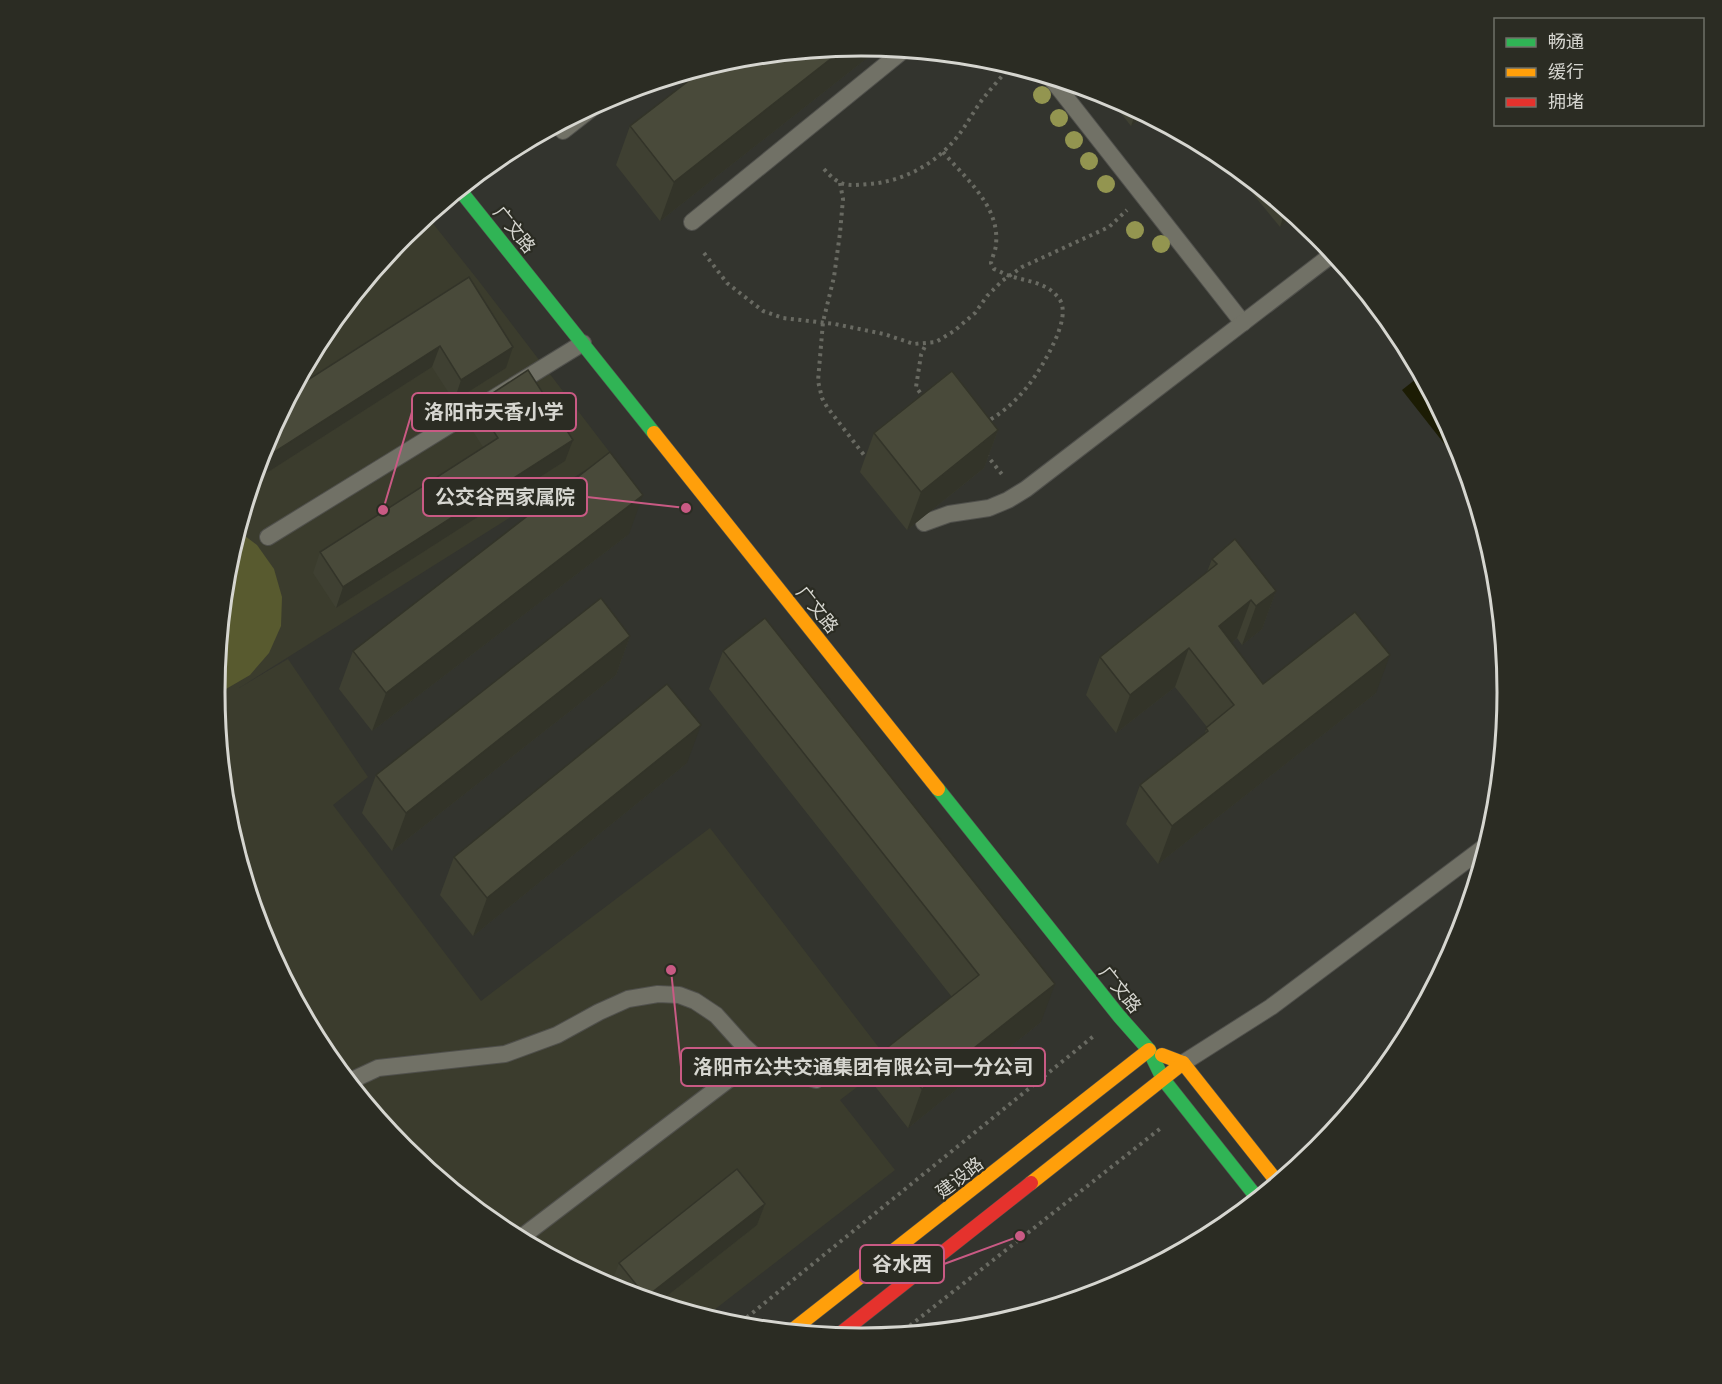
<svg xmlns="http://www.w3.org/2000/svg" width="1722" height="1384" font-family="'Noto Sans','Noto Sans SC',sans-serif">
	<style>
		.built { fill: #3b3c2d }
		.green { fill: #585a2f }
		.water { fill: #1c1c04 }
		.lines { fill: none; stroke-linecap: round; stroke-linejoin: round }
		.lane-casing { stroke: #50504c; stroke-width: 18 }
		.fast-casing { stroke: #50504c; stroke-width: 15 }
		.slow-casing { stroke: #50504c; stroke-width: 15 }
		.jam-casing { stroke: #50504c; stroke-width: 15 }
		.path { stroke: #696a62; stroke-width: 4; stroke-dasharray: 3 4.5; stroke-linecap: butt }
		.lane { stroke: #717166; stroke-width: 16 }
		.fast { stroke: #30b455; stroke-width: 14 }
		.slow { stroke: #ff9f0a; stroke-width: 14 }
		.jam { stroke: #e5322d; stroke-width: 14 }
		.tree { fill: #939550 }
		.wall { fill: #3f4032 }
		.shaded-wall { fill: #333429 }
		.building { fill: #494a3a; stroke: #333429; stroke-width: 1.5 }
		.labels { text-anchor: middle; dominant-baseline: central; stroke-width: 4.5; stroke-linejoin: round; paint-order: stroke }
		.street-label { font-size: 18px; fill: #d6d6d0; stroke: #2b2c23 }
		.rim { fill: none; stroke: #d6d6d0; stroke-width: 3 }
		.leader { fill: none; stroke: #c95a84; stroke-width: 2 }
		.callout-dot { fill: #c95a84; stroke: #2b2c23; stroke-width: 2 }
		.callout { fill: #2b2c23; stroke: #c95a84; stroke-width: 2 }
		.callout-label { font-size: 20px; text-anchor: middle; font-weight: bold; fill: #d6d6d0 }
	</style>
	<rect width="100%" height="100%" fill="#33342e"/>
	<path class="built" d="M427,216L478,280L611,454L239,688L288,659L368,777L333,805L481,1001L710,828L890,1062L840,1100L895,1170L705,1317L613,1290L501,1230L403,1149L323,1051L263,939L226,818L214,692L227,565L263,444L323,332L404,234Z"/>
	<path class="green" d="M237,530L257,545L274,569L282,597L281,626L269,653L250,675L214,696L227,565Z"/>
	<path class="water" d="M1421,375L1459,445L1468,474L1402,390Z"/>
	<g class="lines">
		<g class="lane-casing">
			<g id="lane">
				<path d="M1050,77L1243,323"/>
				<path d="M563,131L604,99"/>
				<path d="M692,222L905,49"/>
				<path d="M924,523L949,514L989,508L1008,500L1026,489L1334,253"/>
				<path d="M268,537L583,343"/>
				<path d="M1183,1063L1271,1007L1487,845"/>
				<path d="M348,1082L378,1068L505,1054L557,1035L599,1012L628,999L658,994L679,995L695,1001L716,1015L743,1045L757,1058L777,1067L816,1080"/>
				<path d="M519,1239L757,1058"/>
			</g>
		</g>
		<g class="fast-casing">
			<g id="fast">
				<path d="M459,189L654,433"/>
				<path d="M938,789L1119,1016L1149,1050L1163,1079L1258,1199"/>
			</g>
		</g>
		<g class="slow-casing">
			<g id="slow">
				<path d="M654,433L938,789"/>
				<path d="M1162,1055L1183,1063L1278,1183"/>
				<path d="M1031,1183L1183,1063"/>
				<path d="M790,1332L1149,1050"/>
			</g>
		</g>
		<g class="jam-casing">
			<path id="jam" d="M836,1337L1031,1183"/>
		</g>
		<g class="path">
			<path d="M943,152C965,178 1000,206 996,244C996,250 992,257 991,263L994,269C1000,271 1005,275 1011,276C1028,282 1048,282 1060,300C1066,311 1061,325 1057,336C1042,370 1021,402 988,421"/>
			<path d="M824,169C840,187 846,186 869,184C899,182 930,167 950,145C963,132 971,115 982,100C991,88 1002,77 1011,65"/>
			<path d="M840,183L843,199L840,233L834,277L823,322L818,381L822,398L827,407L864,455"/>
			<path d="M704,253L727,283L763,311L783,318L835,324L884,334L914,344L936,342L954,331L975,313L987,296L1002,281L1022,267L1109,227L1127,210"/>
			<path d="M926,397L921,394L916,387L921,355L926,344"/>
			<path d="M986,454L1004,477"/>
			<path d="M735,1327L1095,1035"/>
			<path d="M898,1335L1161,1128"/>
		</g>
		<use href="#lane" class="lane"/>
		<use href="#fast" class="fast"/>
		<use href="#slow" class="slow"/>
		<use href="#jam" class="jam"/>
	</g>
	<g class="tree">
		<circle cx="1042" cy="95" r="9"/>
		<circle cx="1059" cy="118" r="9"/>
		<circle cx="1074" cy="140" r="9"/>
		<circle cx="1089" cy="161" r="9"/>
		<circle cx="1106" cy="184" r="9"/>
		<circle cx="1135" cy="230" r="9"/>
		<circle cx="1161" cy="244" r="9"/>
	</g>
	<g class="wall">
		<path d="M861,45L881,47L660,221L616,165L630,126Z"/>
		<path d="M1105,93L1109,94L1146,114L1131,126Z"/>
		<path d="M1252,180L1295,215L1280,227L1249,189Z"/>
		<path d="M469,277L506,368L454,401L432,367L254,481L253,479L263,444Z"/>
		<path d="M476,404L565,461L336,608L313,573L320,552L483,447L469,425Z"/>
		<path d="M998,430L984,468L907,530L860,472L874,433Z"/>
		<path d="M629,534L372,731L339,689L353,651Z"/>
		<path d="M1212,559L1276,591L1262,629L1242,645L1237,638L1231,643L1263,684L1376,693L1158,864L1126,824L1140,785L1204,735L1207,727L1175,687L1116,733L1086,695L1100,657L1207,572Z"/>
		<path d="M630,636L616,675L392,851L362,813L376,775Z"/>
		<path d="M723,651L1041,1022L908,1128L874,1085L888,1047L952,997L709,689Z"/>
		<path d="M687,763L473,936L440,895L454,857Z"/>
		<path d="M765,1204L757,1225L658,1303L617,1291L611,1284L619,1263Z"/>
	</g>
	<g class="shaded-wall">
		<path d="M861,45L881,47L660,221L674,182L847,46Z"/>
		<path d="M1137,109L1146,114L1131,126Z"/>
		<path d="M1286,208L1295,215L1280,227Z"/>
		<path d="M440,346L432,367L254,481L262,460Z"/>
		<path d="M513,347L506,368L454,401L461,380Z"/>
		<path d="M998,430L984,468L907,530L921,492Z"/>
		<path d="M573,440L565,461L336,608L343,587Z"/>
		<path d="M643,495L629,534L372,731L386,693Z"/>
		<path d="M1276,591L1262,629L1242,645L1256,606Z"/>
		<path d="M1251,600L1237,638L1205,665L1219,626Z"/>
		<path d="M630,636L616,675L392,851L406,813Z"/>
		<path d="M1189,648L1175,687L1116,733L1130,695Z"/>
		<path d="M1390,655L1376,693L1158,864L1172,826Z"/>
		<path d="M701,725L687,763L473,936L487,898Z"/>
		<path d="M1055,984L1041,1022L908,1128L922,1089Z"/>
		<path d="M765,1204L757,1225L658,1303L646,1299V1297Z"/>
	</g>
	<g class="building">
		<path d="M847,46L674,182L630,126L708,66L735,57Z"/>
		<path d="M469,277L513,347L461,380L440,346L262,460L260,457L263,444L292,390Z"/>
		<path d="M528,370L573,440L343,587L320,552L498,438L476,404Z"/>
		<path d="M952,371L998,430L921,492L874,433Z"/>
		<path d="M610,452L643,495L386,693L353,651Z"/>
		<path d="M1235,539L1276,591L1256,606L1251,600L1219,626L1263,684L1355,612L1390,655L1172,826L1140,785L1208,731L1206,728L1234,705L1189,648L1130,695L1100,657L1217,564L1212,559Z"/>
		<path d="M601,598L630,636L406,813L376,775Z"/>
		<path d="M765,618L1055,984L922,1089L888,1047L979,975L723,651Z"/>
		<path d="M667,684L701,725L487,898L454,857Z"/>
		<path d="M737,1169L765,1204L646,1297L619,1263Z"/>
	</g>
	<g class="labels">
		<g class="street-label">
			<text transform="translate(515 229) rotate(51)">广文路</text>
			<text transform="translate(818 609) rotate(51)">广文路</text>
			<text transform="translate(1121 989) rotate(51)">广文路</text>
			<text transform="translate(959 1177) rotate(-38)">建设路</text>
		</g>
	</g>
	<path d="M0 0H1722V1384H0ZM225 692a636 636 0 1 1 1272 0a636 636 0 1 1-1272 0Z" fill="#2b2c23" fill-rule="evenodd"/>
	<path class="rim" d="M225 692a636 636 0 1 1 1272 0a636 636 0 1 1-1272 0Z"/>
	<path class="leader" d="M383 510L412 412M686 508L587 497M671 970L681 1067M1020 1236L944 1264"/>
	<g class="callout-dot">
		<circle cx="383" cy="510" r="6"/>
		<circle cx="686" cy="508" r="6"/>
		<circle cx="671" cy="970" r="6"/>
		<circle cx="1020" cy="1236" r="6"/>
	</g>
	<g class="callout">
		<rect x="412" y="393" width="164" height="38" rx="6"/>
		<rect x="423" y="478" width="164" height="38" rx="6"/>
		<rect x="681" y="1048" width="364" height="38" rx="6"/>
		<rect x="860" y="1245" width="84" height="38" rx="6"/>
	</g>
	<g class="callout-label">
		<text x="494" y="419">洛阳市天香小学</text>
		<text x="505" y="504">公交谷西家属院</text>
		<text x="863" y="1074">洛阳市公共交通集团有限公司一分公司</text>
		<text x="902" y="1271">谷水西</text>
	</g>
	<rect x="1494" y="18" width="210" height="108" fill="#2b2c23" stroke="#6f7068" stroke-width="1.5"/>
	<rect x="1506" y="38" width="30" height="9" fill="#30b455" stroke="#6f7068" stroke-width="1.5"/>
	<text x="1548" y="48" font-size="18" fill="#d6d6d0">畅通</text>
	<rect x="1506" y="68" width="30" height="9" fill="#ff9f0a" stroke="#6f7068" stroke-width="1.5"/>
	<text x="1548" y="78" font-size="18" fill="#d6d6d0">缓行</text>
	<rect x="1506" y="98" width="30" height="9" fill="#e5322d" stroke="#6f7068" stroke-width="1.5"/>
	<text x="1548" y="108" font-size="18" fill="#d6d6d0">拥堵</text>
</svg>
